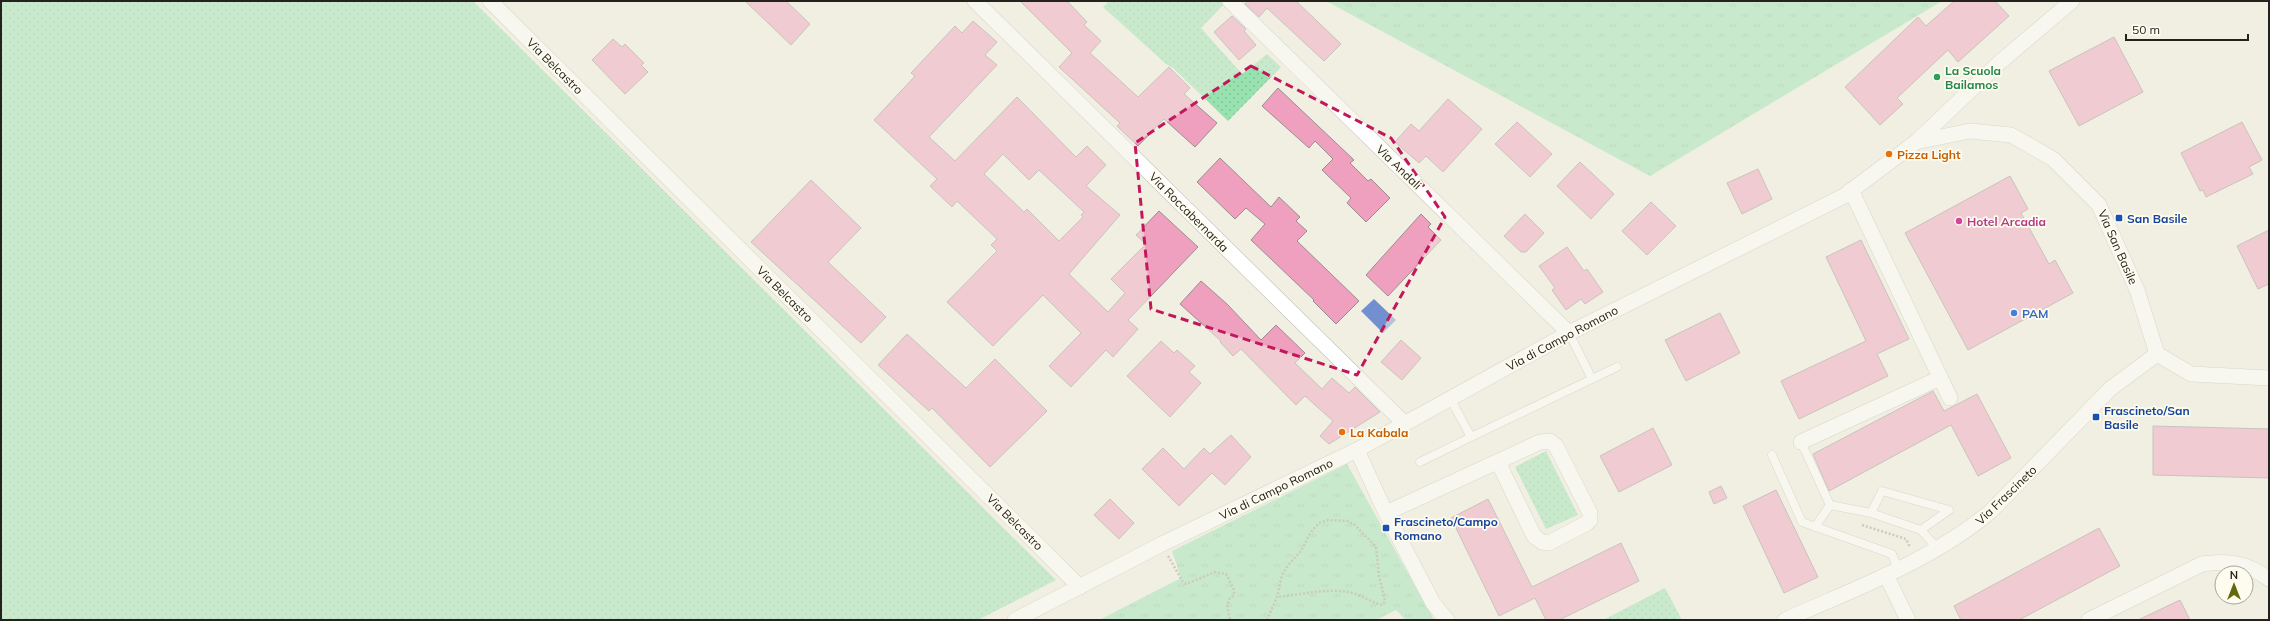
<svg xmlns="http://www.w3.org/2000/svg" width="2270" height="621" font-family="Mulish,sans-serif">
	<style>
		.grass { fill: url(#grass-dots) }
		.park { fill: url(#park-tufts) }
		.water { fill: #728fcf }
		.building { fill: #f0a0bf; stroke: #9a8d91; fill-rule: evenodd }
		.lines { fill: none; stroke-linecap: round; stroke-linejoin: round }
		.service-casing { stroke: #bdbbaf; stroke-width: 9 }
		.minor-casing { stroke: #bdbbaf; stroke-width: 16 }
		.path { stroke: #9f9d93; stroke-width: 2.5; stroke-dasharray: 2 2; stroke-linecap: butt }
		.service { stroke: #fff; stroke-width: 8 }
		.minor { stroke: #fff; stroke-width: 15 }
		.marked { fill: none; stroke: #c2185b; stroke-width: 3; stroke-dasharray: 8 5; stroke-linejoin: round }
		.leisure-dot { fill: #2e9e5b; stroke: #fefcef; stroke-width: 1.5 }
		.food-dot { fill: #e8710a; stroke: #fefcef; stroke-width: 1.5 }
		.transit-dot { fill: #1a4fb4; stroke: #fefcef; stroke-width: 1.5 }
		.hotel-dot { fill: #d1479c; stroke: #fefcef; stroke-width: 1.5 }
		.shop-dot { fill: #3f7fe0; stroke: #fefcef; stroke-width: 1.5 }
		.labels { text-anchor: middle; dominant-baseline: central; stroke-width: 3.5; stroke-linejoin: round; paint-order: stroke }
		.street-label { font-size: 12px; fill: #23221d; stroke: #fefcef }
		.leisure-label { font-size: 12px; font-weight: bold; fill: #27864d; stroke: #fefcef; text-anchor: start }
		.food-label { font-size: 12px; font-weight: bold; fill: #c56008; stroke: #fefcef; text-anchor: start }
		.transit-label { font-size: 12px; font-weight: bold; fill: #164399; stroke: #fefcef; text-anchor: start }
		.hotel-label { font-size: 12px; font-weight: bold; fill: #b23c85; stroke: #fefcef; text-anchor: start }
		.shop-label { font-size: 12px; font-weight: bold; fill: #366cbe; stroke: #fefcef; text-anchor: start }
	</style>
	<defs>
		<pattern id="grass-dots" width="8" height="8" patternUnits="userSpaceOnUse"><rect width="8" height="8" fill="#98e2b0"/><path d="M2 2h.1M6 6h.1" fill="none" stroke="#83c297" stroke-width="1.8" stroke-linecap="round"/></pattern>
		<pattern id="park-tufts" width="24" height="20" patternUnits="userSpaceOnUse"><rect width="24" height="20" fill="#98e2b0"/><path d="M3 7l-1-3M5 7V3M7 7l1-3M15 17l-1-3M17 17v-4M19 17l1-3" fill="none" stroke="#83c297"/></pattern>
	</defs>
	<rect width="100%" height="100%" fill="#f1efe2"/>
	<g class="grass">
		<path d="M1,1H473L1056,580L978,620H1Z"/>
		<path d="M1109,1H1221L1224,4L1201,28L1242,74L1267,54L1281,67L1228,121L1173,68L1166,64L1103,7Z"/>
		<path d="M1546,451L1578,515L1546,529L1515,467Z"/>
		<path d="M1665,588L1682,620H1603Z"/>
	</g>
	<g class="park">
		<path d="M1326,1H1942L1650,176Z"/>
		<path d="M1347,464L1434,620H1406L1396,610L1376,620H1099L1181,578L1172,551Z"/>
	</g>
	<path class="water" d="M1374,299L1396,320L1383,333L1361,311Z"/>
	<g class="building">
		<path d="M745,1H786L810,24L791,45Z"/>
		<path d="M1020,1H1067L1087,22L1084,25L1101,41L1090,53L1138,97L1169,67L1190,88L1184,94L1217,123L1195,147L1164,119L1138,146L1117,126L1120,123L1059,67L1072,53Z"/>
		<path d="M1248,1H1296L1341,44L1324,61L1267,8L1259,17L1245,4Z"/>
		<path d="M1954,1H1995L2009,16L1958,62L1948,50L1897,98L1903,104L1880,125L1845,87L1918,17L1926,26Z"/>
		<path d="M1232,16L1246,29L1244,31L1256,45L1239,60L1214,32Z"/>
		<path d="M973,21L997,42L985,55L997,65L929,137L955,161L1017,97L1076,157L1087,146L1106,165L1086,186L1120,215L1069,274L1108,312L1125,293L1111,279L1146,244L1136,235L1159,211L1198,247L1128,320L1138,329L1113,357L1106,350L1071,387L1049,366L1081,333L1043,295L993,346L947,302L997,251L991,245L997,239L957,201L952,207L930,186L937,179L874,120L915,76L911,73L955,26L962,33ZM1003,154L1029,180L1039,170L1084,212L1081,215L1083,217L1059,241L1027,209L1024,212L984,174Z"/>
		<path d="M2114,37L2143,92L2079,126L2049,71Z"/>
		<path d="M613,39L622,47L625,44L644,63L641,65L648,72L625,94L592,60Z"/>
		<path d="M1278,88L1354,160L1350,163L1368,181L1371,179L1390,198L1366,222L1347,203L1351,198L1322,170L1333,159L1315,141L1309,148L1262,106Z"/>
		<path d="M1448,99L1482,129L1443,172L1426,156L1419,163L1395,142L1411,124L1419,131Z"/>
		<path d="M1517,122L1552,154L1530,177L1495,144Z"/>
		<path d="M2242,122L2262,160L2249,167L2253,174L2206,197L2203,190L2200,191L2181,153Z"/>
		<path d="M1220,158L1271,207L1279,197L1300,217L1296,221L1307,231L1297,241L1359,301L1336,324L1313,301L1314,300L1251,240L1265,224L1246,208L1235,219L1197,182Z"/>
		<path d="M1580,162L1614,194L1591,219L1557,186Z"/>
		<path d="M1758,169L1772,199L1742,214L1727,183Z"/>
		<path d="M2010,176L2028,209L2021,213L2049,264L2055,260L2073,293L1968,350L1905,233Z"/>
		<path d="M811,180L861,228L828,262L886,317L861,343L751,242Z"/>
		<path d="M1651,202L1676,226L1647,255L1622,231Z"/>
		<path d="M1421,214L1431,224L1428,227L1441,240L1388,296L1366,275Z"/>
		<path d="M1525,214L1544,233L1526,252H1521L1504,236Z"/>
		<path d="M2269,230V284L2258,289L2237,246Z"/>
		<path d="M1861,240L1909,339L1877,354L1888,376L1799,419L1781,381L1866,341L1826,257Z"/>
		<path d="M1567,247L1584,271L1587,269L1603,292L1585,304L1581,299L1566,310L1552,290L1555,288L1539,266Z"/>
		<path d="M1201,281L1227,304L1261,340L1276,325L1305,353L1295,363L1322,389L1332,378L1349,393L1355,387L1380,412L1329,444L1320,436L1333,421L1305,396L1296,405L1241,349L1233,356L1220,342L1221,341L1180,304Z"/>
		<path d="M1720,313L1740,353L1686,381L1665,340Z"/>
		<path d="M907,334L966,388L995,359L1047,411L990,467L932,408L929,411L878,365Z"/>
		<path d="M1401,340L1421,358L1402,380L1381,362Z"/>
		<path d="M1161,341L1174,353L1177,350L1195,366L1189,372L1201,383L1170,417L1127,376Z"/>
		<path d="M1933,391L1944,411L1977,394L2011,458L1978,476L1951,425L1829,491L1813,454Z"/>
		<path d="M2153,426L2269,429V478L2153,475Z"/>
		<path d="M1653,428L1672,465L1619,492L1600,456Z"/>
		<path d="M1231,435L1251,457L1225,485L1212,473L1179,506L1142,469L1163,448L1184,469L1204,448L1210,454Z"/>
		<path d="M1721,486L1727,498L1714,504L1709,492Z"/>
		<path d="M1776,490L1818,577L1784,593L1743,506Z"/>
		<path d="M1110,499L1134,523L1119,539L1094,515Z"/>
		<path d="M1488,499L1532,587L1621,543L1639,581L1559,620H1546L1535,598L1499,616L1451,518Z"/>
		<path d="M2099,528L2120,566L2019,620H1961L1954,606Z"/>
		<path d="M2180,600L2190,620H2138Z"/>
	</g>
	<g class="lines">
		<g class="service-casing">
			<g id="service">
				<path d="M1569,333L1592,379"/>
				<path d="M1450,398L1471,437L1617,367"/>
				<path d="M1801,442L1830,505L1871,513L1921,530L1949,510L1882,491L1871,513"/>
				<path d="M1772,455L1802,522L1892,554L1898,569"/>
				<path d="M1420,462L1471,437"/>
				<path d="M1815,527L1830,505"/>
				<path d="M1921,530L1938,549"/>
			</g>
		</g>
		<g class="minor-casing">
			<g id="minor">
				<path d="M490,1L1080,587"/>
				<path d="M975,1L1404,423"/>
				<path d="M1230,1L1569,333"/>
				<path d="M1916,142L1970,131L2011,135L2053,159L2099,205L2137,290L2157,354L2191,374L2269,378"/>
				<path d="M1851,190L1950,398"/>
				<path d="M1801,442L1940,378"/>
				<path d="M1357,450L1384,509L1433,603L1447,620"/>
				<path d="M1386,513L1540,442L1550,441L1556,446L1590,513V520L1587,523L1549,543L1542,542L1534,536L1498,462"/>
				<path d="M1886,575L1908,620"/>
				<path d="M1015,620L1162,544L1357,450L1569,333L1844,196L1916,142L1999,63L2072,1"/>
				<path d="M1785,620C1856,588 1931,561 1990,512L2110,389L2157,354"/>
				<path d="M2089,620L2202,564C2229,560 2247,563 2269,579"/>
			</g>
		</g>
		<g class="path">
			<path d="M1862,525L1906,539L1910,547"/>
			<path d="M1168,556L1183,582L1186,584L1215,572L1226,574L1234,590V595L1230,598L1227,605L1230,620"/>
			<path d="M1267,620L1277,597L1282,575L1288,565L1301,551L1311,532L1319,523L1328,520L1348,521L1355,525L1376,547L1379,576L1385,601L1383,605C1371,603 1361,594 1348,592C1326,588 1300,595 1277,597"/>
		</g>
		<use href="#service" class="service"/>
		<use href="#minor" class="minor"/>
	</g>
	<path d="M0 0H2270V621H0ZM1251,66L1391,138L1445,217L1357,375L1151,309L1135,143Z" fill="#f1efe2" fill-opacity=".55" fill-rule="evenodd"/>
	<path class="marked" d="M1251,66L1391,138L1445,217L1357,375L1151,309L1135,143Z"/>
	<circle class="leisure-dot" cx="1937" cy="77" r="4"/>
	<g class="food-dot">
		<circle cx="1889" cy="154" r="4"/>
		<circle cx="1342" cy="432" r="4"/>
	</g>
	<g class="transit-dot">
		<rect x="2115" y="214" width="8" height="8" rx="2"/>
		<rect x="2092" y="413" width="8" height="8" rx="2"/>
		<rect x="1382" y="524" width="8" height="8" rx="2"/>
	</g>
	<circle class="hotel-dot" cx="1959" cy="221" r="4"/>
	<circle class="shop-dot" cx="2014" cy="313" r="4"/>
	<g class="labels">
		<g class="street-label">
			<text transform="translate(555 66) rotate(45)">Via Belcastro</text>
			<text transform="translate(1399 167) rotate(44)">Via Andali</text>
			<text transform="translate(1189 212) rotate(45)">Via Roccabernarda</text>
			<text transform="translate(2118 247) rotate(66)">Via San Basile</text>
			<text transform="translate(785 294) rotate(45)">Via Belcastro</text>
			<text transform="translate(1562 338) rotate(-28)">Via di Campo Romano</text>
			<text transform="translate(1276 489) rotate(-26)">Via di Campo Romano</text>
			<text transform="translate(2006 495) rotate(-44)">Via Frascineto</text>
			<text transform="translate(1015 522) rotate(45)">Via Belcastro</text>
		</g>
		<g class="leisure-label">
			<text x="1945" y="70">La Scuola<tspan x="1945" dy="14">Bailamos</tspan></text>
		</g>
		<g class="food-label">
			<text x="1897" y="154">Pizza Light</text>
			<text x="1350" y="432">La Kabala</text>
		</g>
		<g class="transit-label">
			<text x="2127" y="218">San Basile</text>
			<text x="2104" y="410">Frascineto/San<tspan x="2104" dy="14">Basile</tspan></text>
			<text x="1394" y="521">Frascineto/Campo<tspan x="1394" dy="14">Romano</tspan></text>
		</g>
		<g class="hotel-label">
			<text x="1967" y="221">Hotel Arcadia</text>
		</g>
		<g class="shop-label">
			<text x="2022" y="313">PAM</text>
		</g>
	</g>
	<rect width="2270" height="621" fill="none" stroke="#23221d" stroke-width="4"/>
	<g transform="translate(2234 585)"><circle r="19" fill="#fefcef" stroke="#a6a59b"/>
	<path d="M0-3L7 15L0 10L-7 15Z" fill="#636a0e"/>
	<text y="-6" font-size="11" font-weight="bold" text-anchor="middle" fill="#23221d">N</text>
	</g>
	<path d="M2126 34v6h122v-6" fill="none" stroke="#23221d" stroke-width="2"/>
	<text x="2132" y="34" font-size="12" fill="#23221d" stroke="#fefcef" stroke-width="3" paint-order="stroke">50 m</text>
</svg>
